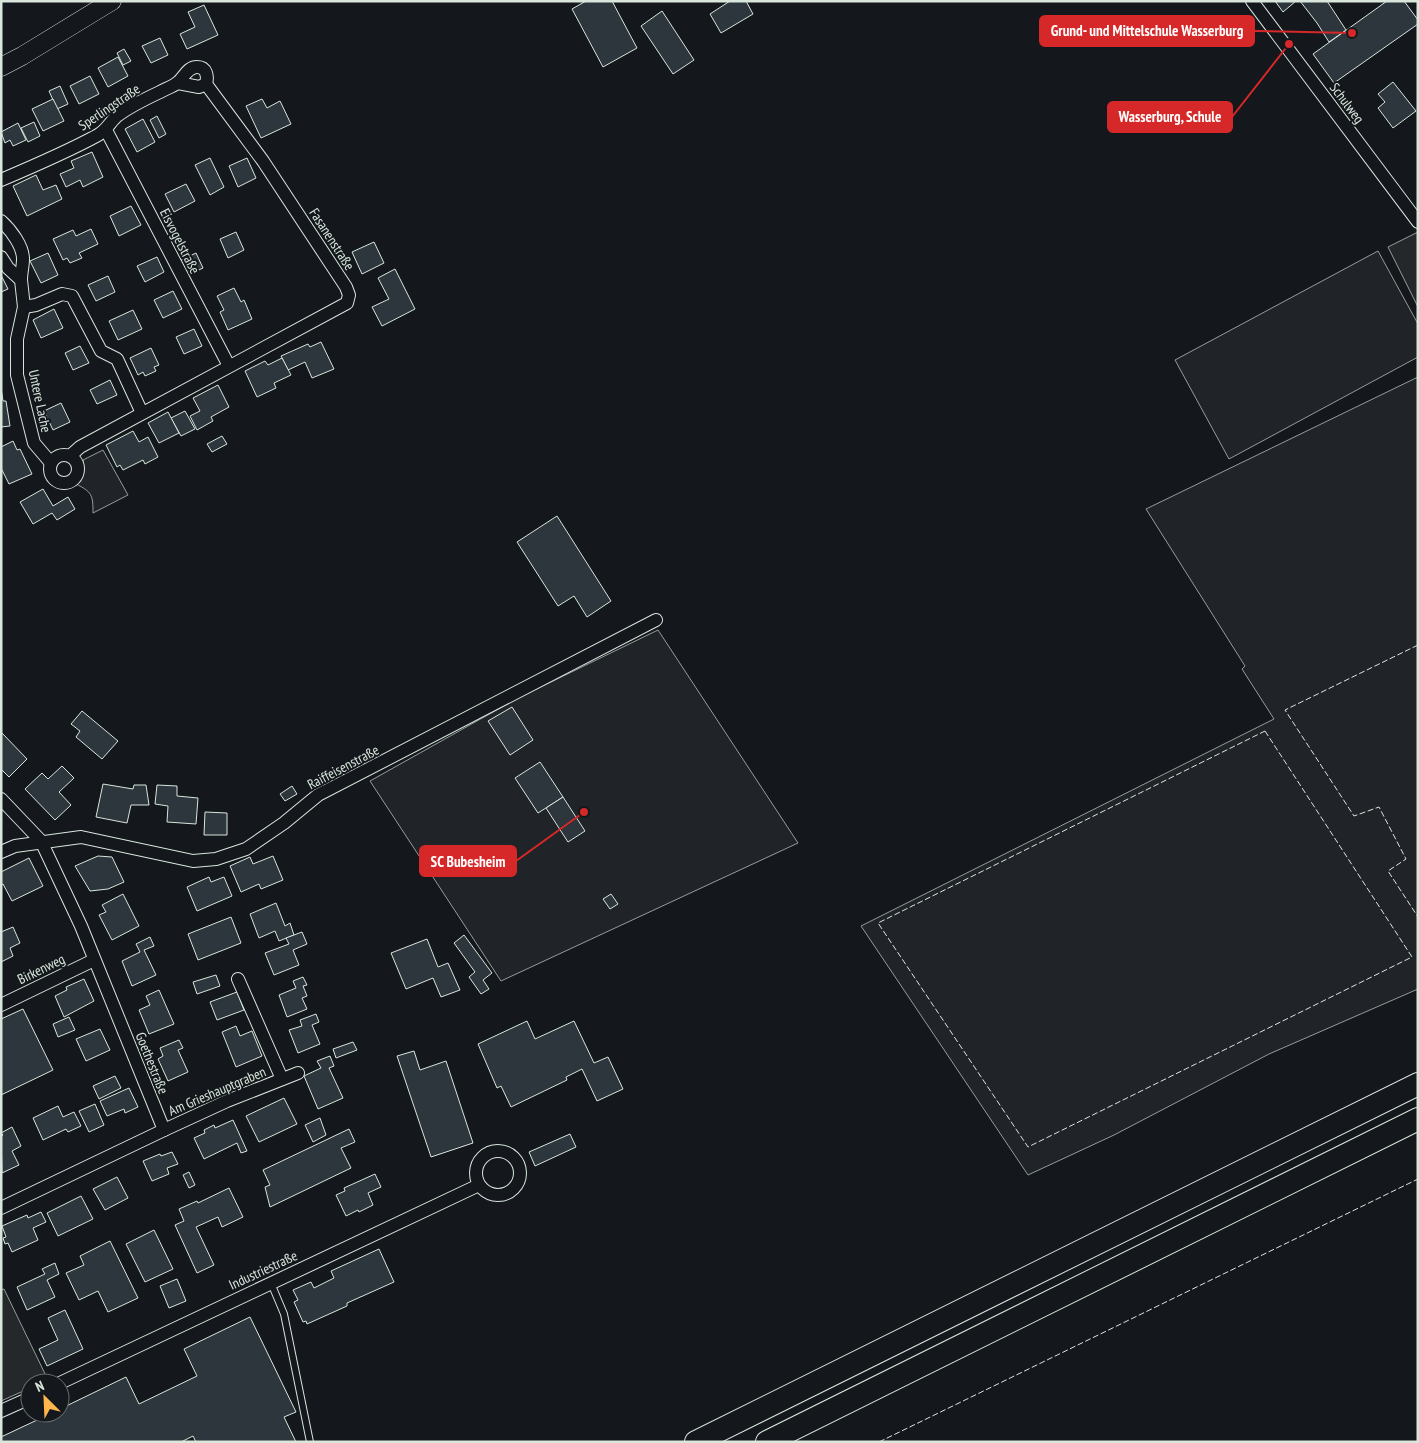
<svg xmlns="http://www.w3.org/2000/svg" width="1419" height="1443" font-family="'PT Sans Narrow',sans-serif">
	<style>
		.green { fill: #202428; stroke: #939e99 }
		.parking { fill: #24282b; stroke: #939e99 }
		.building { fill: #2c363c; stroke: #d8e6dc }
		.lines { fill: none; stroke-linecap: round; stroke-linejoin: round }
		.lane-casing { stroke: #d8e6dc; stroke-width: 8 }
		.street-casing { stroke: #d8e6dc; stroke-width: 14 }
		.secondary-casing { stroke: #d8e6dc; stroke-width: 19 }
		.highway-casing { stroke: #d8e6dc; stroke-width: 24 }
		.lane { stroke: #14181c; stroke-width: 6 }
		.street { stroke: #14181c; stroke-width: 12 }
		.secondary { stroke: #14181c; stroke-width: 18 }
		.highway { stroke: #14181c; stroke-width: 22 }
		.fence { stroke: #d8e6dc; stroke-width: 1; stroke-dasharray: 6 2.5; stroke-linecap: butt }
		.labels { text-anchor: middle; dominant-baseline: central; stroke-width: 4; stroke-linejoin: round; paint-order: stroke }
		.street-label { font-size: 14px; fill: #d8e6dc; stroke: #14181c }
		.leader { fill: none; stroke: #d62828; stroke-width: 2 }
		.callout-dot { fill: #d62828; stroke: #14181c; stroke-width: 2 }
		.callout { fill: #d62828; stroke: #d62828; stroke-width: 2 }
		.callout-label { font-size: 15px; text-anchor: middle; font-weight: bold; fill: #fff }
	</style>
	<rect width="100%" height="100%" fill="#14181c"/>
	<g class="green">
		<path d="M1378,251L1418,324V357L1229,459L1175,360Z"/>
		<path d="M1418,377V989L1269,1054L1114,1135L1028,1175L861,926L1274,719L1242,669L1245,666L1146,509Z"/>
		<path d="M103,450L128,495L93,513C93,495 92,492 76,484L84,469L83,460Z"/>
		<path d="M658,630L798,843L501,981L370,781L518,698Z"/>
	</g>
	<g class="parking">
		<path d="M1418,232V307L1388,247Z"/>
		<path d="M4,1289L48,1380L41,1383H30V1388L1,1401V1290Z"/>
	</g>
	<g class="building">
		<path d="M586,1H612L637,48L603,67L572,9Z"/>
		<path d="M730,1H746L753,14L721,33L710,14Z"/>
		<path d="M1275,1H1296L1283,12Z"/>
		<path d="M1300,1H1327L1346,30L1329,42L1317,23Z"/>
		<path d="M1387,1H1404L1418,20V24L1334,83L1313,54Z"/>
		<path d="M204,5L218,35L187,49L180,34L195,27L188,12Z"/>
		<path d="M662,11L694,60L673,74L641,26Z"/>
		<path d="M160,38L168,55L151,63L142,46Z"/>
		<path d="M124,49L131,61L123,65L117,53Z"/>
		<path d="M118,57L128,76L108,87L98,68Z"/>
		<path d="M90,76L99,94L79,104L70,86Z"/>
		<path d="M1393,82L1416,111L1393,128L1378,108L1385,102L1378,94Z"/>
		<path d="M60,86L68,104L57,109L49,91Z"/>
		<path d="M53,99L64,121L43,131L32,109Z"/>
		<path d="M262,99L267,108L280,101L291,124L261,138L246,106Z"/>
		<path d="M157,116L166,134L159,138L150,120Z"/>
		<path d="M143,119L155,142L137,152L125,129Z"/>
		<path d="M34,122L40,136L28,142L21,128Z"/>
		<path d="M18,123L26,140L13,146L10,140L5,143L1,132Z"/>
		<path d="M92,152L103,177L83,187L80,180L66,187L60,174L74,168L71,161Z"/>
		<path d="M210,158L224,187L210,195L195,165Z"/>
		<path d="M247,158L256,178L238,187L229,166Z"/>
		<path d="M36,175L43,190L56,185L62,199L27,216L13,186Z"/>
		<path d="M186,184L195,201L174,212L165,194Z"/>
		<path d="M131,206L141,225L119,236L110,216Z"/>
		<path d="M91,229L98,244L79,253L82,258L70,263L67,258L63,260L53,239L73,230L76,236Z"/>
		<path d="M236,232L244,250L228,258L220,239Z"/>
		<path d="M374,242L384,263L362,274L352,252Z"/>
		<path d="M48,253L58,275L41,283L30,261Z"/>
		<path d="M196,253L203,268L188,275L181,260Z"/>
		<path d="M157,257L164,272L145,282L137,266Z"/>
		<path d="M395,269L415,309L382,326L372,307L389,299L378,278Z"/>
		<path d="M1,275L8,289L1,292Z"/>
		<path d="M108,276L115,292L96,301L88,285Z"/>
		<path d="M234,288L241,302L244,300L252,319L228,330L220,312L224,310L217,296Z"/>
		<path d="M173,291L182,309L163,318L154,300Z"/>
		<path d="M54,309L63,328L41,338L33,320Z"/>
		<path d="M133,310L142,329L118,340L109,321Z"/>
		<path d="M194,329L202,346L184,354L176,337Z"/>
		<path d="M321,342L334,369L312,378L305,362L288,370L281,356L308,344L310,347Z"/>
		<path d="M80,346L89,363L73,370L65,353Z"/>
		<path d="M151,348L159,365L154,367L156,371L145,376L143,372L138,375L130,358Z"/>
		<path d="M282,358L291,375L274,383L276,388L257,397L245,371L265,361L268,365Z"/>
		<path d="M110,380L117,395L97,404L90,390Z"/>
		<path d="M218,385L229,407L211,417L213,421L197,430L190,416L200,411L193,398Z"/>
		<path d="M1,388L3,401H6L10,426L1,427Z"/>
		<path d="M61,403L70,422L53,430L44,411Z"/>
		<path d="M185,411L195,429L181,436L171,418Z"/>
		<path d="M168,412L179,433L159,443L148,423Z"/>
		<path d="M133,431L139,442L148,437L158,457L145,464L143,460L123,470L120,465L117,467L106,445Z"/>
		<path d="M222,436L227,444L212,452L207,444Z"/>
		<path d="M13,441L17,450L20,449L32,474L9,484L1,468V447Z"/>
		<path d="M43,489L53,506L68,497L75,509L57,520L52,513L33,524L20,502Z"/>
		<path d="M557,516L611,601L587,617L574,596L558,606L517,542Z"/>
		<path d="M512,707L533,740L510,755L488,721Z"/>
		<path d="M82,711L118,741L102,759L76,737L80,731L71,724Z"/>
		<path d="M1,732L27,759L9,777L1,769Z"/>
		<path d="M540,762L563,797L538,813L515,778Z"/>
		<path d="M62,766L74,778L59,792L71,805L55,820L25,789L42,773L48,779Z"/>
		<path d="M103,784L133,789L134,785H146L149,805H131L127,823L96,817Z"/>
		<path d="M157,785L177,786V796L198,798L196,824L167,822L168,806L155,804Z"/>
		<path d="M292,786L297,794L285,801L280,794Z"/>
		<path d="M563,797L585,831L568,842L546,808Z"/>
		<path d="M205,812L227,813V835H204Z"/>
		<path d="M98,856L112,857L124,882L108,889L90,891L75,866Z"/>
		<path d="M273,856L283,880L261,889L259,884L241,892L230,866L250,857L253,864Z"/>
		<path d="M29,858L43,886L12,901L3,884L1,885V872Z"/>
		<path d="M209,877L211,882L224,877L232,896L197,911L187,887Z"/>
		<path d="M123,894L139,926L112,940L99,915L106,912L102,905Z"/>
		<path d="M611,894L618,904L610,909L603,899Z"/>
		<path d="M276,903L285,926L290,923L294,935L279,941L275,931L259,938L250,914Z"/>
		<path d="M231,917L241,943L198,960L188,934Z"/>
		<path d="M13,927L20,943L10,948L13,956L1,962V932Z"/>
		<path d="M302,932L307,944L293,950L299,965L274,975L265,953L289,944L286,938Z"/>
		<path d="M464,935L492,973L483,980L489,989L481,994L469,977L475,972L454,943Z"/>
		<path d="M150,937L154,946L144,950L156,975L132,986L122,961L140,952L136,944Z"/>
		<path d="M427,939L438,967L448,963L460,990L441,997L433,978L406,989L391,953Z"/>
		<path d="M216,975L220,986L197,994L193,982Z"/>
		<path d="M303,977L307,985L303,986L307,996L302,998L307,1009L287,1017L279,995L296,988L293,981Z"/>
		<path d="M84,979L94,1001L64,1017L55,996L67,990L66,987Z"/>
		<path d="M159,990L174,1024L149,1034L139,1010L150,1005L146,996Z"/>
		<path d="M237,992L244,1010L217,1020L210,1002Z"/>
		<path d="M23,1009L53,1070L1,1095V1019Z"/>
		<path d="M316,1014L319,1022L312,1025L320,1044L298,1053L289,1030L302,1026L300,1020Z"/>
		<path d="M69,1017L75,1030L58,1037L53,1024Z"/>
		<path d="M527,1021L535,1039L574,1021L594,1063L608,1057L623,1089L597,1101L582,1069L566,1077L567,1080L511,1107L501,1086L497,1088L478,1044Z"/>
		<path d="M236,1026L240,1036L252,1031L262,1056L236,1067L222,1032Z"/>
		<path d="M100,1029L110,1050L86,1061L76,1039Z"/>
		<path d="M179,1040L183,1048L178,1050L188,1072L168,1081L158,1059L163,1056L160,1048Z"/>
		<path d="M353,1042L357,1050L336,1058L333,1049Z"/>
		<path d="M414,1051L420,1070L446,1061L473,1143L431,1157L397,1056Z"/>
		<path d="M330,1056L334,1066L329,1068L343,1098L318,1109L304,1076L321,1068L317,1061Z"/>
		<path d="M115,1076L121,1088L99,1099L93,1086Z"/>
		<path d="M129,1088L138,1107L125,1113L124,1109L107,1116L100,1101Z"/>
		<path d="M284,1098L297,1124L259,1142L246,1116Z"/>
		<path d="M95,1104L104,1125L89,1132L79,1111Z"/>
		<path d="M58,1106L63,1117L74,1112L81,1126L68,1132L66,1129L43,1140L33,1118Z"/>
		<path d="M320,1118L326,1135L313,1142L305,1125Z"/>
		<path d="M233,1120L247,1151L241,1153L237,1143L204,1159L194,1138L205,1133L204,1130L214,1125L215,1128Z"/>
		<path d="M12,1127L21,1146L12,1151L19,1165L2,1173L1,1136L3,1135L1,1133Z"/>
		<path d="M349,1129L355,1142L341,1148L351,1168L270,1207L265,1187L270,1185L263,1170Z"/>
		<path d="M570,1134L576,1147L535,1166L529,1152Z"/>
		<path d="M172,1152L178,1164L167,1168L169,1174L152,1181L143,1161L160,1154L161,1156Z"/>
		<path d="M189,1172L195,1185L189,1188L183,1175Z"/>
		<path d="M375,1174L381,1187L368,1193L373,1205L359,1212L358,1210L346,1216L336,1195L345,1191L344,1188Z"/>
		<path d="M117,1177L128,1198L105,1210L93,1189Z"/>
		<path d="M229,1188L243,1217L222,1227L218,1217L196,1227L214,1265L197,1273L175,1225L184,1221L179,1209L197,1201L198,1203Z"/>
		<path d="M81,1196L93,1219L58,1236L47,1213Z"/>
		<path d="M41,1212L46,1222L33,1228L38,1240L12,1252L8,1243L5,1244L3,1238L6,1237L2,1226L27,1215L28,1218Z"/>
		<path d="M154,1230L173,1269L145,1282L126,1244Z"/>
		<path d="M110,1241L138,1298L108,1312L98,1291L79,1300L66,1273L84,1265L80,1256Z"/>
		<path d="M379,1249L394,1282L347,1303V1306L307,1324L306,1321L303,1322L294,1302L298,1300L293,1290L311,1282L314,1288L334,1278L331,1271Z"/>
		<path d="M55,1263L59,1274L47,1280L55,1297L27,1310L17,1287L45,1274L42,1269Z"/>
		<path d="M177,1279L186,1301L169,1308L160,1286Z"/>
		<path d="M65,1310L83,1349L47,1366L39,1349L58,1340L48,1318Z"/>
		<path d="M250,1317L296,1412L284,1417L296,1442H196L193,1436L181,1442H1V1437L52,1413H60V1409L126,1377L139,1404L197,1376L184,1349Z"/>
	</g>
	<g class="lines">
		<g class="lane-casing">
			<path id="lane" d="M271,1283L284,1314L310,1442"/>
		</g>
		<g class="street-casing">
			<g id="street">
				<path d="M1252,1L1418,222"/>
				<path d="M178,83L199,87L206,84"/>
				<path d="M106,130L229,366"/>
				<path d="M1,180C34,166 67,152 98,135C107,130 110,122 117,116C130,106 145,99 160,92C165,89 172,87 177,83C184,78 187,67 197,67C207,67 208,77 206,84L263,161L346,287L349,295L347,303L80,447L70,456"/>
				<path d="M1,221C11,230 23,246 23,259C23,266 21,273 21,280"/>
				<path d="M1,257L8,268L21,280L24,307L17,339V375L34,443L51,463"/>
				<path d="M24,307L36,305L62,294L72,296L101,351L117,359L142,413"/>
				<circle cx="64" cy="469" r="14"/>
				<path d="M1,799L41,841L81,926L164,1130L1,1208"/>
				<path d="M1,852L15,846L81,837L193,861L216,859L246,849L284,823L318,795L656,620"/>
				<path d="M238,979L282,1079"/>
				<path d="M1,1005L94,960"/>
				<path d="M164,1130L227,1101L298,1073"/>
				<circle cx="498" cy="1173" r="22"/>
				<path d="M60,1383L479,1185"/>
				<path d="M1,1411L30,1398"/>
			</g>
		</g>
		<g class="secondary-casing">
			<path id="secondary" d="M1,67L22,56L112,1"/>
		</g>
		<g class="highway-casing">
			<g id="highway">
				<path d="M696,1442L1418,1084"/>
				<path d="M767,1442L1418,1119"/>
			</g>
		</g>
		<use href="#lane" class="lane"/>
		<use href="#street" class="street"/>
		<use href="#secondary" class="secondary"/>
		<use href="#highway" class="highway"/>
		<g class="fence">
			<path d="M1418,645L1285,710L1354,816L1379,807L1406,859L1388,871L1418,917"/>
			<path d="M1265,731L1412,957L1028,1147L878,923Z"/>
			<path d="M879,1442L1418,1179"/>
		</g>
	</g>
	<g class="labels">
		<g class="street-label">
			<text transform="translate(1347 103) rotate(53)">Schulweg</text>
			<text transform="translate(109 107) rotate(-34)">Sperlingstraße</text>
			<text transform="translate(332 239) rotate(57)">Fasanenstraße</text>
			<text transform="translate(180 241) rotate(63)">Eisvogelstraße</text>
			<text transform="translate(40 401) rotate(78)">Untere Lache</text>
			<text transform="translate(343 767) rotate(-28)">Raiffeisenstraße</text>
			<text transform="translate(41 969) rotate(-26)">Birkenweg</text>
			<text transform="translate(152 1063) rotate(68)">Goethestraße</text>
			<text transform="translate(217 1091) rotate(-23)">Am Grieshauptgraben</text>
			<text transform="translate(263 1270) rotate(-25)">Industriestraße</text>
		</g>
	</g>
	<path class="leader" d="M1352 33L1254 31M1289 44L1232 117M584 812L516 861"/>
	<g class="callout-dot">
		<circle cx="1352" cy="33" r="5"/>
		<circle cx="1289" cy="44" r="5"/>
		<circle cx="584" cy="812" r="5"/>
	</g>
	<g class="callout">
		<rect x="1040" y="16" width="214" height="30" rx="5"/>
		<rect x="1108" y="102" width="124" height="30" rx="5"/>
		<rect x="420" y="846" width="96" height="30" rx="5"/>
	</g>
	<g class="callout-label">
		<text x="1147" y="36">Grund- und Mittelschule Wasserburg</text>
		<text x="1170" y="122">Wasserburg, Schule</text>
		<text x="468" y="867">SC Bubesheim</text>
	</g>
	<rect width="1419" height="1443" fill="none" stroke="#d8e6dc" stroke-width="5"/>
	<g transform="translate(45 1398) rotate(336)"><circle r="24" fill="#14181c" stroke="#626a69"/>
	<path d="M0-4L9 19L0 12L-9 19Z" fill="#ffb74d"/>
	<text y="-8" font-size="14" font-weight="bold" text-anchor="middle" fill="#d8e6dc">N</text>
	</g>
</svg>
